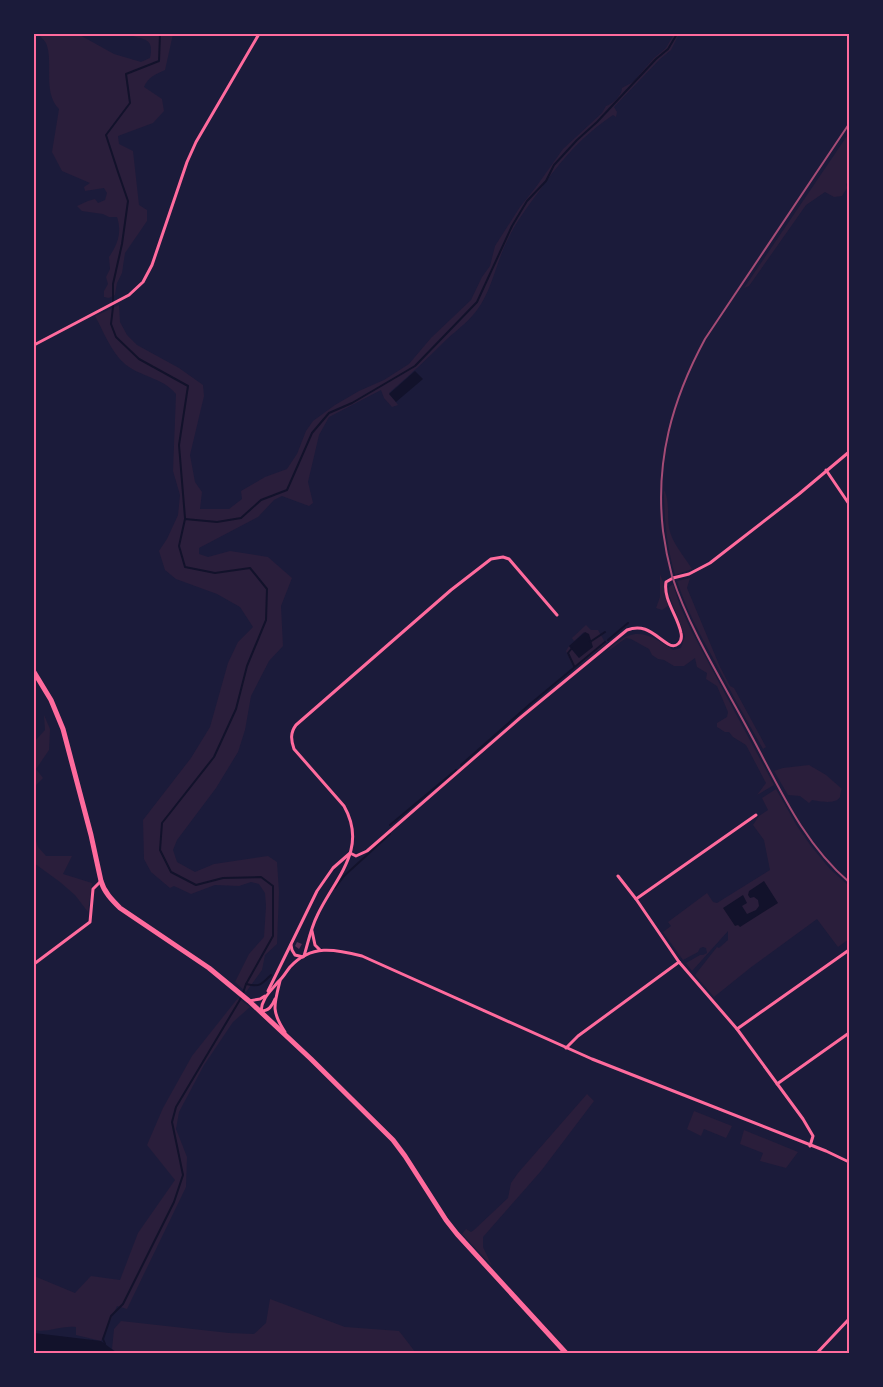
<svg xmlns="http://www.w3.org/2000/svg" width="883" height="1387" font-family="'IBM Plex Sans',sans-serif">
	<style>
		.green { fill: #2a1e3b }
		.water { fill: #12122b }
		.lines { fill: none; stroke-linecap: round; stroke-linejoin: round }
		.stream { stroke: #12122b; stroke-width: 2 }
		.building { fill: #542f53 }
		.minor { stroke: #ff6b9d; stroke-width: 3 }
		.secondary { stroke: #ff6b9d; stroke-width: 5 }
		.rail { stroke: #a44b75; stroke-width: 2 }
		.neatline { fill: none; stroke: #ff6b9d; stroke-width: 2 }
	</style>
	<rect width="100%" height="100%" fill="#1b1b3a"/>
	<g class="green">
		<path d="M38,34H78L114,54L141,62L150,58C155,35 141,41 128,34H173L165,70C156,74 148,77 144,87L162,99L164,111L153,123L118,136L119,144L133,151L139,205L147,210V221L125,253L122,273L117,283L115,295L109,298L104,297V291L108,284L106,277L110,269L109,257C118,244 122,232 117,217H109L103,214L82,211L77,206L88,201L95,199L98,203L105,200L107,193L104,188L85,191L84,187L90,183L62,171L52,152L59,109C42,92 54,62 46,43C44,40 40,36 38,34Z"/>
		<path d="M674,34H679L671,50L660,59L614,107L617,112L616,117L613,115C582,136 562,159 540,190C528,206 516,222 507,241C496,263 492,290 477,310C469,321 457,330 447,339C428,358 409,376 389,393L398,405L392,407L384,398L381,390L329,417L319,435L308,482L313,503L309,506L282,496L274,500L258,517L199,548V554L208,557L230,551L268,557L292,578L281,606L283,646L269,661L251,696L245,730L238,752L216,788L177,840L173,850L177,862L195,872L214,864L268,856L277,862L279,892L277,944L265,955L262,970L246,992L235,982L249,954L264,937L266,906L265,893L259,884L251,882L239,886L215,885L191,894L174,886L170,888L151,872L144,859L143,820L191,758L210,727L228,663L238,642L253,627L240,607L217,594L176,579L165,570L159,551L167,539L178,515L180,495L173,471L176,394C164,379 144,377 129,367C112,355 105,334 95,316L119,305L120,322L127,335L137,345L179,368L203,385L204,396L190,455L195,482L202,492L200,509H229L242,499L241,491L265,477L287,469L297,454L306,431L313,421L335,405L359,391L384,380L409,364L431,338L471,300L482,277L490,266L495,246L520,207L536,187L563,149L602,113L606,106C613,104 622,95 622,88L633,82L654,58L666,48Z"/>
		<path d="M849,133V181L846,184L847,188L842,196L834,197L825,192L806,205L749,286L744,288Z"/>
		<path d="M664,490C670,501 667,516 669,528C672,543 684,556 692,569L675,575C667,547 664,519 664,490Z"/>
		<path d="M660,574L663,582L668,606L662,610L656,608L660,597Z"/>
		<path d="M690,578L687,588L720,667L730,686L734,688L766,747L763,749C746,719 729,689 713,658C699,633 686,608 677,581Z"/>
		<path d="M673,584L680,606L692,632L774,785L757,795L766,783L746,745L733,737L729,732H725L717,727V723L727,717L728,712L717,686L706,679L707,673L697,667L695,658L684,666H674L664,660L658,659L652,655L649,649L631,639L626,638L607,652C610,647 614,644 619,641C638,626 656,638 673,650L681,648L685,636L669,595V587Z"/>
		<path d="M586,625L591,630H598L606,644L574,669L566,651L569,646L579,658L584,632L574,641L572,638Z"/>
		<path d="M44,715L50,729L49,750L36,769L43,778L34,787V742L45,730Z"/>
		<path d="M809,765L826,775L842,789C841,789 840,797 840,797C836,805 818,801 812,800L809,803L800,796L788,795L774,771L783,768Z"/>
		<path d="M776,789L797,826L811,846L830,869L849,886V939L838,947L817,919L750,968L714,997L695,975L717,947L719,948L728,940V931L692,971L686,963L700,955H703L707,953L706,948L703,947L700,948L698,952L683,960L663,932L671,926L668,922L707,893L713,902L717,903L770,870L764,840L753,825L759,816L768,810L762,798Z"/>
		<path d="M34,834L38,847L46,856H72L63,874L92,883L88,912L75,895L60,882L34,863Z"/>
		<path d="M238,998L250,1007L233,1022L204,1065L179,1112L176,1129L187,1157L186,1187L127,1309L117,1306L101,1341L76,1335V1327C61,1325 48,1333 34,1330V1276L75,1293L91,1276L120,1280L138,1233L175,1180L147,1145L163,1108L192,1056Z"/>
		<path d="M587,1094L594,1101L541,1171L483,1237V1247L492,1266L462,1234L466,1229L471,1232L474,1230L508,1198L511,1183L518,1173Z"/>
		<path d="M694,1111L732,1126L726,1138L704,1129L701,1136L687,1129Z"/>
		<path d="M744,1130L798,1152L786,1168L760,1161L763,1153L740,1144Z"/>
		<path d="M270,1299L345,1327L399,1331L416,1353H117L112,1349L114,1329L121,1321L229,1333L254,1334L266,1323Z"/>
	</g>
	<g class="water">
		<path d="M415,371L423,379L396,402L389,394Z"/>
		<path d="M585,632L589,634L593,647L579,658L569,646Z"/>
		<path d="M764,881L778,903L740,927L738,925L735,926L723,908L743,895L747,903L742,906L747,914L756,910L759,906L758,900L754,897L750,898L748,895L749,891Z"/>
		<path d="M34,1333L101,1341L117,1353H34Z"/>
	</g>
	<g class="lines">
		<g class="stream">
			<path d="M160,34L159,61L126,74L130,103L106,135L118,172L128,201L122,244L113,284V307L111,324L116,337L139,359L188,386L179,445L185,518"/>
			<path d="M608,640L628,623"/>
			<path d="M590,642L605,632"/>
			<path d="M572,648L568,653L574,666"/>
			<path d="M461,765L529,705L605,642"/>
			<path d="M390,825L456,770"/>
			<path d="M335,888L344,876L390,834"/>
			<path d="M246,984C260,987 261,985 271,975"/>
			<path d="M243,993L246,984L273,936V886L261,877L223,878L196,885L171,872L160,850L162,823L214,757L236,709L247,666L266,620L267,589L250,568L215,573L185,567L179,546L185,519L217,522L241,518L261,500L287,490L312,433L329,413L352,403L415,366L477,302L512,226L527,201L546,181L554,165L577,140L597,122L656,59L668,49L677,34"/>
			<path d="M105,1344L103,1339L111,1316L123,1304L174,1202L183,1175L172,1122L176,1107L241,998"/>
		</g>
	</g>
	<path class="building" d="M297,942L302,944L299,949L295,946Z"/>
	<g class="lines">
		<g class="minor">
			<path d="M34,345L129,295L143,282L152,265L187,162L196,142L259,34"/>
			<path d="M826,470L849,504"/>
			<path d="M350,853L356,856L367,851L520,718L627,630C645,623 654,635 668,644C676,649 683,642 681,633C678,616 663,600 666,582L673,578L689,574L710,563L799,494L849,452"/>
			<path d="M618,876L636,899L679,962L737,1029L803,1119L813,1136L810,1146"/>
			<path d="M636,899L756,815"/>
			<path d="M312,931L315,945L320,950"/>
			<path d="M291,945L292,950L295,955L303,957"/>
			<path d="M304,956C308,943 311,928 317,916C334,879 369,850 344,806L294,749C291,740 290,733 296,725L451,590L491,559L503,557L509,559L557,615"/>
			<path d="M34,964L90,922L93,889L100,882"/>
			<path d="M280,981C274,1005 271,1011 285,1032"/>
			<path d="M268,991L317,891L333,868L349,854"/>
			<path d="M275,999C272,1006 269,1011 261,1011C262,998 270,992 278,982C283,978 286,972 290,967C311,944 335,949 362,956L592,1059L826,1151L849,1162"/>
			<path d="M249,1001L260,999L265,996"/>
			<path d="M737,1029L849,950"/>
			<path d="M566,1048L578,1036L679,962"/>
			<path d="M777,1084L849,1033"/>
			<path d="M817,1353L849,1319"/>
		</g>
		<path class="secondary" d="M34,672L51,700L63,729L91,835L101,881C104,892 112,900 120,908L209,968L249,1001L311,1059L393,1140L405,1156L446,1220L457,1234L566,1353"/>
		<path class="rail" d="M849,124L705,339C672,400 655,461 663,531C665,546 668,561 672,576C690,631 724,684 751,735C779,787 803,843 849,882"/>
	</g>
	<rect width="883" height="1387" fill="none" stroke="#1b1b3a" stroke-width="70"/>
	<rect x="35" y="35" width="813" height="1317" class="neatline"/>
</svg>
